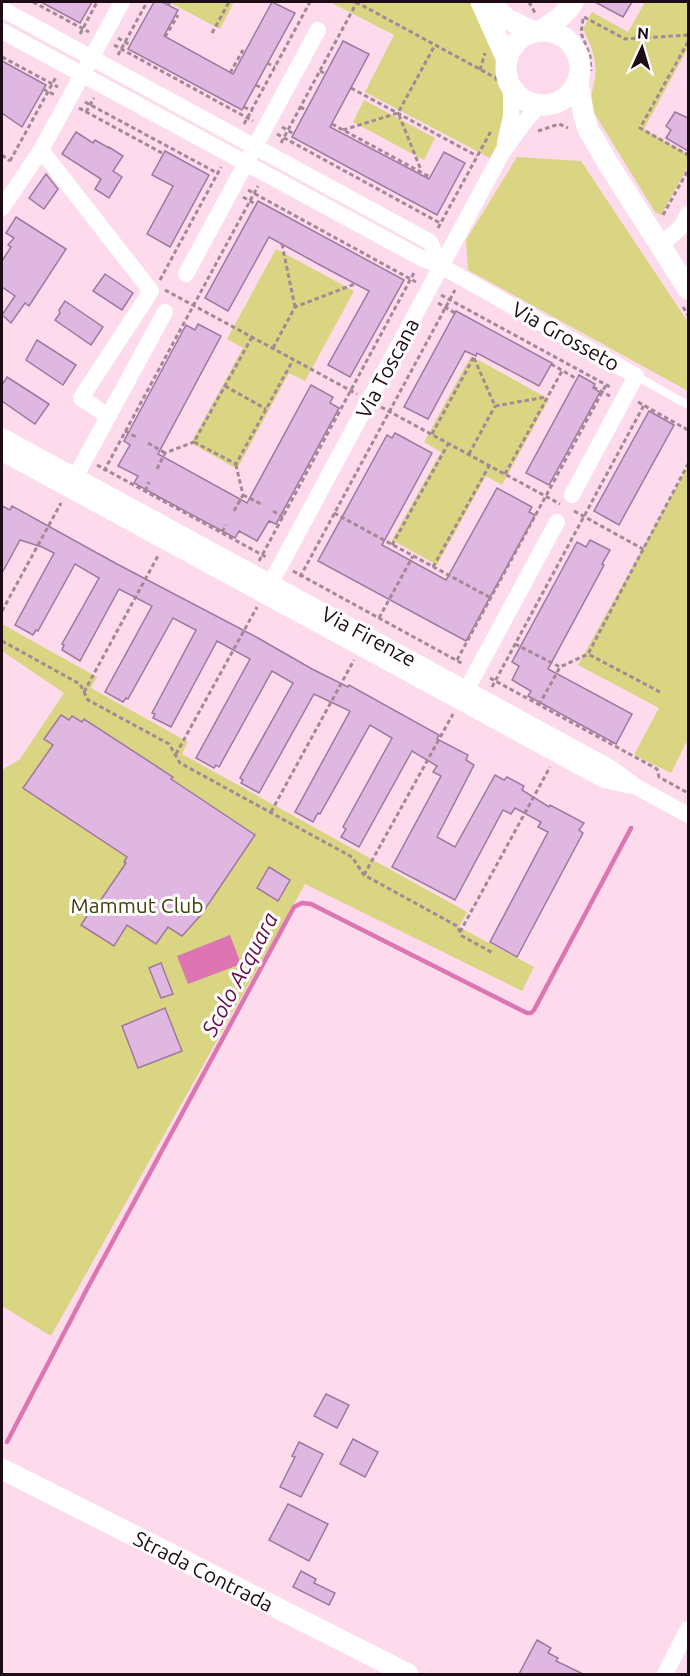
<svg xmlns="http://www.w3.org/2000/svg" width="690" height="1676" font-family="Ubuntu,sans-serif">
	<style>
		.green { fill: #dad582 }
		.water { fill: #dc75b1 }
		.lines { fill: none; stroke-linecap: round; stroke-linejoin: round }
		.stream { stroke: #dc75b1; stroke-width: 4.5 }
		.building { fill: #e0b7e1; stroke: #9e789f; stroke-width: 1.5 }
		.path { stroke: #a38896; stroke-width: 3; stroke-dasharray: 4.5 3; stroke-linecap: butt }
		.service { stroke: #fff; stroke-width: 8 }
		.minor { stroke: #fff; stroke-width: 16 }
		.tertiary { stroke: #fff; stroke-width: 21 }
		.labels { text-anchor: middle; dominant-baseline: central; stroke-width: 6; stroke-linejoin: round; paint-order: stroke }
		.street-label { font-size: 21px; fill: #1d0b16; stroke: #fff }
		.park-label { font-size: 21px; fill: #44400c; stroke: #fff }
		.water-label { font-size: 22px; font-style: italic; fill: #69094a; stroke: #fff }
	</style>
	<rect width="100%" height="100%" fill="#fddbec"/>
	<g class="green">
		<path d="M169,2H234L220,29Z"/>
		<path d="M330,2H472L497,51V73L505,99L506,129L490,158L365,92L394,35Z"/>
		<path d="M645,2H688V48L644,129L688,154V166L661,215L655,212L593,111C589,94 593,93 595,77C597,59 591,44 583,29L592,12L628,32Z"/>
		<path d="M364,100L435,138L424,160L353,122Z"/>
		<path d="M517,157L581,161L688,322V391L468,270L466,240Z"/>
		<path d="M276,249L354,291L305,381L289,373L237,469L191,443L243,348L227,339Z"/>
		<path d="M471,356L549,399L502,485L486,476L437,565L392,540L441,452L424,442Z"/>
		<path d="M688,466V739L671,773L634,755L659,708L578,665Z"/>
		<path d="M2,624L97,677L91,688L188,742L182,754L467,912L459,927L534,967L522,991L305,884L51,1336L2,1306V770L20,759L64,693L2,651Z"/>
	</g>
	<path class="water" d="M230,935L241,964L188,984L177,956Z"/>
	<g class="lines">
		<path class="stream" d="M7,1442L88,1287L294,907L302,903L311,904L527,1013H531L534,1010L631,828"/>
	</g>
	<g class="building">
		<path d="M41,2H92L80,23Z"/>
		<path d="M154,2H162L178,10L164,36L233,74L272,2L295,13L242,110L128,49Z"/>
		<path d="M595,2H632L623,17Z"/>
		<path d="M343,41L369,54L330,127L429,179L444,152L465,163L437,215L292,137Z"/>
		<path d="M2,61L46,85L22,127L2,113Z"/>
		<path d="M675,112L688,118V151L666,138L671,130L666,126Z"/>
		<path d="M76,132L93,143L95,140L109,148V147L123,156L113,171L122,177L109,198L95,189L101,179L62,154Z"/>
		<path d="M165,151L209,175L170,247L147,234L173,186L152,175Z"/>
		<path d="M46,174L58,189L44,209L29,198Z"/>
		<path d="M258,201L404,280L350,377L328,365L369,291L320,265L269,237L228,311L205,298Z"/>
		<path d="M16,217L66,249L29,306L25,303L11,323L2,315L15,296L2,287V261L11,247L8,245L14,238L6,233Z"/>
		<path d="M105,274L133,293L122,310L93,291Z"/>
		<path d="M65,301L103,327L91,345L55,320L60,313L59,310Z"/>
		<path d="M456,311L552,363L539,386L477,353L476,356L465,351L428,419L404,407Z"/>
		<path d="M198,324L221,336L158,454L247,503L311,385L333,397L330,403L339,408L276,524L269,521L257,541L239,531L235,538L161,498L134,483L138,476L118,466L130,445L124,441L186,325L195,330Z"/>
		<path d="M37,340L76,365L63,385L26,360Z"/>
		<path d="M579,375L595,384L593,388L600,392L549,485L526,473Z"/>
		<path d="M7,377L49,404L35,424L2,401V385Z"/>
		<path d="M649,411L674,425L619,525L594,511Z"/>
		<path d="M395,433L432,453L382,545L446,580L497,488L532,507L529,512L535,515L466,641L318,561L387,435L392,438Z"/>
		<path d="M2,506L10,510L12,506L117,564L258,638L312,669L348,687L349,685L439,735L437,739L468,755L466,760L474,765L437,837L455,847L495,775L504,780L507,777L524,786L522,790L549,807L550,805L584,823L579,830L583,833L517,957L490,942L548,832L538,827L541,822L515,808L511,814L503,810L455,900L392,867L441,776L433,772L437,766L412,751L359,847L341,837L346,829L343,827L392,738L370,725L320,814L318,813L313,822L295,812L350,711L314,694L259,793L241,783L243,780L240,778L293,683L272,671L219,767L216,765L214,768L196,758L250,659L217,641L171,727L153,718L155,714L152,713L196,630L173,618L128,699L126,698L123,702L105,692L152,606L119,589L80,661L62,650L64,645L62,644L99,578L75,564L38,631L36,630L33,635L15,625L54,553L42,547L20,540L2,573Z"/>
		<path d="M590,540L610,550L602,564L604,565L548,669L632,714L616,744L528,696L531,691L512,680L519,666L512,662L577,542L586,547Z"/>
		<path d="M61,715L69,720L72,716L82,722L84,719L173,777L171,779L255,835L201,915L182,936L168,927L156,944L127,925L114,946L81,925L96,902L98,904L126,863L124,862L127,857L23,788L53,745L44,739Z"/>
		<path d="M269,867L290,880L278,901L257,888Z"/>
		<path d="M161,963L173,994L161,998L149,968Z"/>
		<path d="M165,1008L182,1051L138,1068L122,1026Z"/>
		<path d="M326,1394L349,1405L337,1428L314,1416Z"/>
		<path d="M353,1439L378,1452L365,1477L340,1464Z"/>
		<path d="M299,1442L323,1454L301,1497L280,1487L295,1457L292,1456Z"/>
		<path d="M288,1504L328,1524L309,1561L269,1540Z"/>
		<path d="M301,1571L316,1579L314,1583L335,1593L329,1605L293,1587Z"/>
		<path d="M537,1640L551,1648L548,1653L558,1658L556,1661L583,1674H519Z"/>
	</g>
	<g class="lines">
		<g class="path">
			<path d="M33,2L89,32"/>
			<path d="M153,2H154"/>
			<path d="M356,2L496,78L497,83"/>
			<path d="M529,2L535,13"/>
			<path d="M168,5L170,2"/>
			<path d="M584,17L625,39L688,35"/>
			<path d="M583,19L581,33L590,56L591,71"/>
			<path d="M212,33L229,2"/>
			<path d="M80,34L97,2"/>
			<path d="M165,37L178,15"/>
			<path d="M118,38L130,45"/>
			<path d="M688,42L640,128L688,155"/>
			<path d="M114,45L253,121"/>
			<path d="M118,55L147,2"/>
			<path d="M2,57L58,87"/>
			<path d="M267,63L275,67"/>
			<path d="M480,70L485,53"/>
			<path d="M320,71L326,74"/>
			<path d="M230,73L243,50"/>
			<path d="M256,85L263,89"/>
			<path d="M351,88L477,156"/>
			<path d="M43,89L55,95"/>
			<path d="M85,102L219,174"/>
			<path d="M244,107L253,111"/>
			<path d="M300,107L307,110"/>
			<path d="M79,108L164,154"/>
			<path d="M86,112L94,98"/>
			<path d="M399,115L421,170"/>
			<path d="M244,124L310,2"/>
			<path d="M332,124L430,177"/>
			<path d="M282,127L294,134"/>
			<path d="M343,130L398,113L435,45"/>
			<path d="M538,131L559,124L568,128"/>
			<path d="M277,134L440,223"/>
			<path d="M281,143L357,2"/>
			<path d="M2,155L10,161"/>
			<path d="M10,161L56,77"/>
			<path d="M248,190L416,282"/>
			<path d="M243,197L257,205"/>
			<path d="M663,215L688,170"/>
			<path d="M438,228L491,131"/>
			<path d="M282,244L295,307"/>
			<path d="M160,280L221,167"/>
			<path d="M165,290L357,394"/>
			<path d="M441,295L612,388"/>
			<path d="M438,303L455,313"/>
			<path d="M683,307L688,315"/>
			<path d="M252,337L194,442L236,464L293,360"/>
			<path d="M273,348L295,307L355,284"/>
			<path d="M474,358L495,406"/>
			<path d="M551,364L577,379"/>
			<path d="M225,386L266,409"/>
			<path d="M593,387L610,396"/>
			<path d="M638,402L688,430"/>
			<path d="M495,406L546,397"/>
			<path d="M381,407L560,504"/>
			<path d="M125,431L136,437"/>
			<path d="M432,434L475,355"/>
			<path d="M148,443L165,453"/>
			<path d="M469,454L495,406"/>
			<path d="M97,465L268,558"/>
			<path d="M157,469L165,453L194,442"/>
			<path d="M104,471L258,186"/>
			<path d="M505,474L562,371"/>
			<path d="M145,491L149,482"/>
			<path d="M243,495L261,504"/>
			<path d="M234,511L243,495L236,465"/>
			<path d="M273,511L283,517"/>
			<path d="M574,511L643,549"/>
			<path d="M334,513L491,598"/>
			<path d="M222,532L226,525"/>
			<path d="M392,545L448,444"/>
			<path d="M259,561L415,271"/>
			<path d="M433,567L489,466"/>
			<path d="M293,571L463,664"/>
			<path d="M300,577L455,290"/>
			<path d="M2,611L61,503"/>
			<path d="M379,618L413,556"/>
			<path d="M2,641L80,684L88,700L169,744L180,763L352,857L364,875L457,926L462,936L493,953"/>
			<path d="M515,644L560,667L588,654"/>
			<path d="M457,660L606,385"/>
			<path d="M490,678L657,769L659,777L688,793"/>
			<path d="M492,687L644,405"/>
			<path d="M84,692L159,554"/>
			<path d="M660,692L588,654L688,464"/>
			<path d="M539,705L560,667"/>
			<path d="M176,754L257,607"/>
			<path d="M271,812L354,660"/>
			<path d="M364,875L453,714"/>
			<path d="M460,932L550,767"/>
		</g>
		<path class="service" d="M636,376L688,405"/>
		<g class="minor">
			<path d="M2,9L430,242L441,266"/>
			<path d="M2,31L421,258L441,266L636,376L572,495"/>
			<path d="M505,143L511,116V88"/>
			<path d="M41,150L151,291L81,398L108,416"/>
			<path d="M2,208L41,150L122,2"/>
			<path d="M661,245L681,227L688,214"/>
			<path d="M186,274L318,30"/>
			<path d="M2,436L611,768L635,786L688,815"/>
			<path d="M2,453L604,780L631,786"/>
			<path d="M71,485L165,312"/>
			<path d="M266,592L502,153L523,124L538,106"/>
			<path d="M462,698L557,522"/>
			<path d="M665,1674L688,1629"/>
		</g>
		<g class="tertiary">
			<path d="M481,2L507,60"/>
			<path d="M488,2L507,19L534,32"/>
			<circle cx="543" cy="68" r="37"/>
			<path d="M541,31C553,22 566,15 573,2"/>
			<path d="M578,83L584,116L588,129L609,165L688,289"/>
			<path id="s1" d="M2,1469L408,1674"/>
		</g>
	</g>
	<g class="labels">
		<g class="street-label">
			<text transform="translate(566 336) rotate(29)">Via Grosseto</text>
			<text transform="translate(387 368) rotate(-62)">Via Toscana</text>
			<text transform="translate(369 636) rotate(28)">Via Firenze</text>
			<text stroke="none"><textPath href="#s1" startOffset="226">Strada Contrada</textPath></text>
		</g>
		<g class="park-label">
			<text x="137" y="905">Mammut Club</text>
		</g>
		<g class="water-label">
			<text transform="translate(239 974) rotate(-62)">Scolo Acquara</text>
		</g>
	</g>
	<rect width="690" height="1676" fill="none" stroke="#1d0b16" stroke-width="6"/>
	<g transform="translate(642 48) rotate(4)" stroke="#ffffff" stroke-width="4.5" paint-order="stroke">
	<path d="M0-4.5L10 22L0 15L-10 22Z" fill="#1d0b16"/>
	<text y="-9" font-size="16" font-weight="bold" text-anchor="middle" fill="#1d0b16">N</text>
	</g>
</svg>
